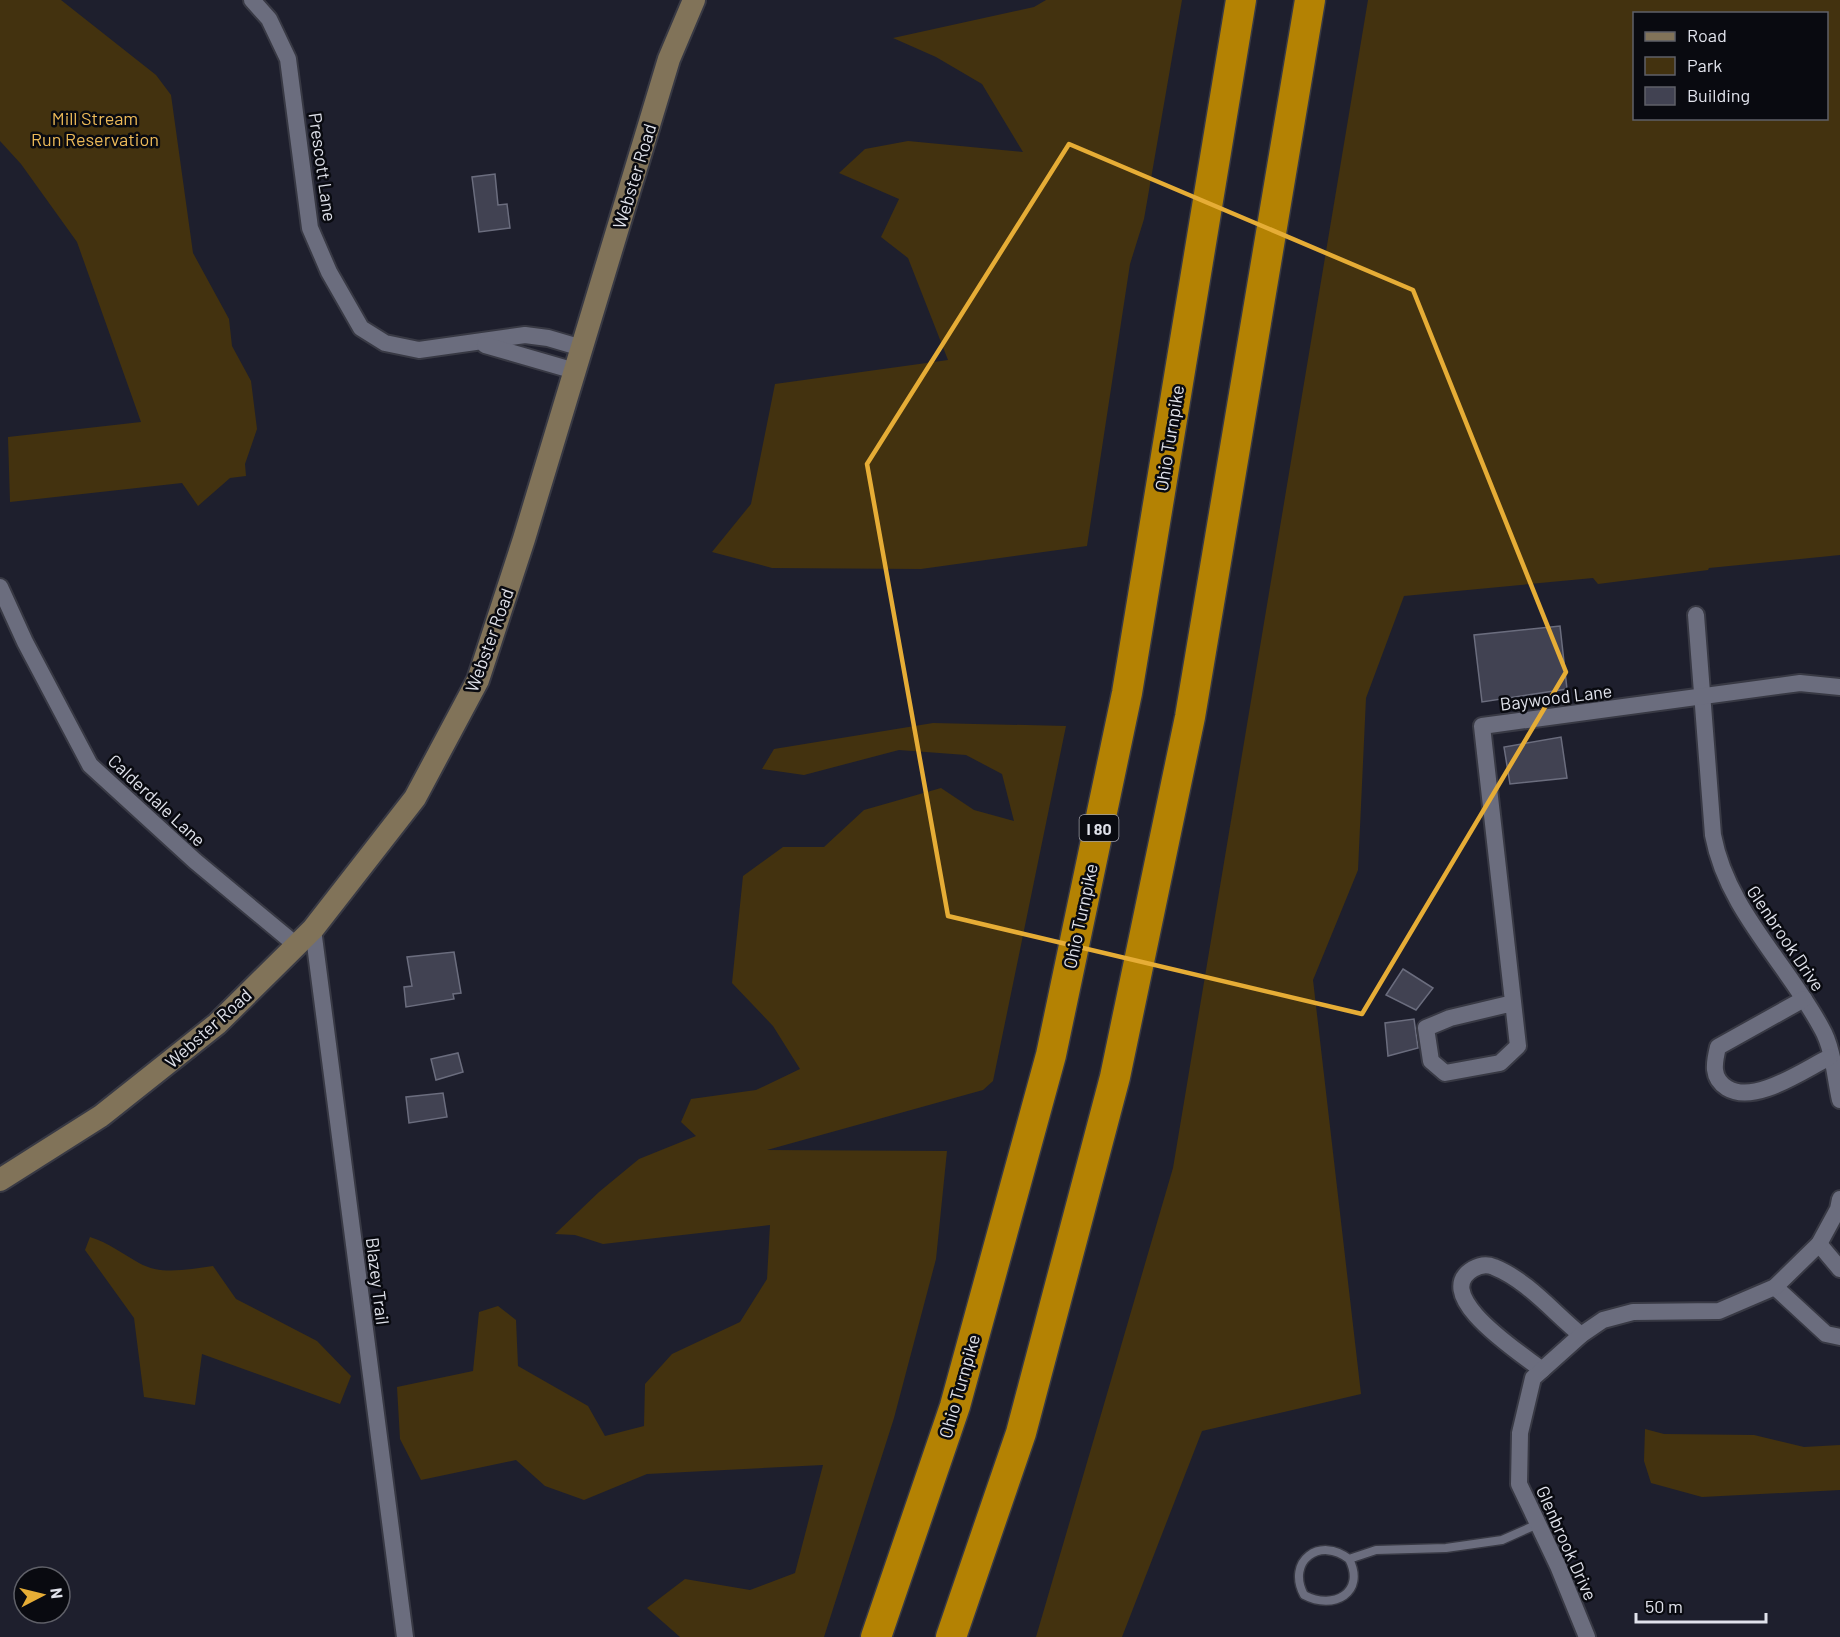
<svg xmlns="http://www.w3.org/2000/svg" width="1840" height="1637" font-family="Barlow,sans-serif">
	<style>
		.green { fill: #43320f; fill-rule: evenodd }
		.building { fill: #414252; stroke: #6b6d7e; stroke-width: 1.5 }
		.lines { fill: none; stroke-linecap: round; stroke-linejoin: round }
		.lane-casing { stroke: #383944; stroke-width: 11 }
		.street-casing { stroke: #383944; stroke-width: 20 }
		.secondary-casing { stroke: #383944; stroke-width: 26 }
		.highway-casing { stroke: #383944; stroke-width: 33 }
		.lane { stroke: #6b6d7e; stroke-width: 8 }
		.street { stroke: #6b6d7e; stroke-width: 16 }
		.secondary { stroke: #817359; stroke-width: 22 }
		.highway { stroke: #b48203; stroke-width: 30 }
		.marked { fill: none; stroke: #e6ad36; stroke-width: 4.5; stroke-linejoin: round }
		.labels { text-anchor: middle; dominant-baseline: central; stroke-width: 5; stroke-linejoin: round; paint-order: stroke }
		.shield { fill: #090a10; stroke: #a0a1a9; stroke-width: 1.5 }
		.shield-label { font-size: 16px; font-weight: bold; fill: #e0e2eb }
		.park-label { font-size: 18px; fill: #edba58; stroke: #090a10 }
		.street-label { font-size: 18px; fill: #e0e2eb; stroke: #090a10 }
	</style>
	<rect width="100%" height="100%" fill="#1e1f2d"/>
	<g class="green">
		<path d="M0,0H61L156,75L171,95L193,253L229,319L232,346L251,381L257,429L245,464L246,476L230,478L198,506L182,483L10,502L8,437L141,422L77,242L21,164L0,141Z"/>
		<path d="M1046,0H1182L1144,219L1130,264L1087,546L921,569L772,568L712,552L751,504L775,384L948,360L908,258L881,237L899,199L839,173L865,149L908,141L1023,152L982,84L936,57L893,38L1034,7Z"/>
		<path d="M1368,0H1840V555L1709,568L1708,570L1598,584L1593,578L1404,596L1366,698L1358,870L1313,980L1361,1394L1202,1431L1122,1637H1036L1173,1168ZM1634,14H1826V118H1634Z"/>
		<path d="M933,723L1066,726L993,1081L983,1090L767,1150L947,1151L936,1259L894,1418L824,1637H680L647,1608L685,1579L750,1590L795,1573L823,1465L647,1474L584,1500L545,1486L516,1460L421,1480L400,1439L397,1387L473,1371L479,1312L498,1306L516,1320L518,1366L588,1406L605,1436L644,1426L645,1384L672,1354L740,1322L767,1279L770,1225L603,1244L575,1235L555,1234L599,1192L639,1159L696,1136L681,1122L691,1099L756,1090L800,1069L773,1026L732,983L743,876L783,847H824L864,810L941,788L974,810L1014,821L1002,774L966,755L899,750L804,775L762,769L774,749Z"/>
		<path d="M90,1237C109,1243 123,1254 139,1263C162,1276 188,1269 213,1266L236,1299L317,1341L351,1376L340,1404L202,1354L195,1405L144,1397L134,1318L85,1250Z"/>
		<path d="M1645,1429L1664,1434L1754,1435L1804,1447L1840,1445V1490L1702,1497L1651,1483L1644,1461Z"/>
	</g>
	<g class="building">
		<path d="M495,174L498,205L507,204L510,228L479,232L472,177Z"/>
		<path d="M1560,626L1567,689L1482,702L1474,635Z"/>
		<path d="M1561,737L1567,778L1510,784L1504,747Z"/>
		<path d="M454,952L461,993L453,994L454,999L406,1007L404,987L412,986L407,957Z"/>
		<path d="M1403,969L1433,988L1416,1010L1386,995Z"/>
		<path d="M1414,1019L1418,1048L1388,1056L1385,1023Z"/>
		<path d="M458,1053L463,1072L436,1080L431,1059Z"/>
		<path d="M443,1093L447,1117L409,1123L406,1097Z"/>
	</g>
	<g class="lines">
		<g class="lane-casing">
			<path id="lane" d="M1349,1559C1366,1592 1334,1611 1304,1595C1286,1561 1320,1536 1349,1559L1376,1550L1446,1548L1502,1540L1538,1524"/>
		</g>
		<g class="street-casing">
			<g id="street">
				<path d="M252,0L269,19L288,59L310,228L329,272L361,328L385,343L419,350L525,335L548,338L582,348"/>
				<path d="M485,345L575,371"/>
				<path d="M0,587L25,642L90,765L195,861L296,945"/>
				<path d="M1696,615L1713,835C1727,910 1787,963 1822,1029C1833,1048 1835,1078 1840,1100"/>
				<path d="M313,929L405,1637"/>
				<path d="M1804,999L1718,1047C1714,1063 1711,1078 1727,1088C1755,1105 1803,1070 1830,1057"/>
				<path d="M1513,1003L1450,1018L1426,1028L1431,1061L1445,1073L1500,1063L1518,1046L1482,726L1800,683L1840,687"/>
				<path d="M1819,1244L1840,1269"/>
				<path d="M1775,1287L1826,1334L1840,1337"/>
				<path d="M1542,1370C1522,1354 1429,1295 1473,1269C1480,1265 1487,1264 1494,1267C1527,1280 1554,1313 1581,1335"/>
				<path d="M1587,1637L1558,1566L1519,1484L1520,1433L1533,1378L1581,1335L1603,1320L1633,1312L1719,1311L1775,1287L1819,1244L1838,1209L1840,1199"/>
			</g>
		</g>
		<g class="secondary-casing">
			<path id="secondary" d="M0,1180L101,1116L217,1024L313,929L415,798L478,680L524,539L669,59L694,0"/>
		</g>
		<g class="highway-casing">
			<g id="highway">
				<path d="M876,1637L955,1406L1051,1055L1127,693L1241,0"/>
				<path d="M951,1637L1021,1433L1115,1077L1190,717L1310,0"/>
			</g>
		</g>
		<use href="#lane" class="lane"/>
		<use href="#street" class="street"/>
		<use href="#secondary" class="secondary"/>
		<use href="#highway" class="highway"/>
	</g>
	<path class="marked" d="M1069,144L1413,290L1566,672L1362,1014L948,916L867,464Z"/>
	<g class="labels">
		<rect class="shield" x="1079.5" y="815" width="39" height="26" rx="4.5"/>
		<g class="shield-label">
			<text x="1099" y="828">I 80</text>
		</g>
		<g class="park-label">
			<text x="95" y="118">Mill Stream<tspan x="95" dy="21">Run Reservation</tspan></text>
		</g>
		<g class="street-label">
			<text transform="translate(323 167) rotate(82)">Prescott Lane</text>
			<text transform="translate(634 176) rotate(-73)">Webster Road</text>
			<text transform="translate(1169 438) rotate(-81)">Ohio Turnpike</text>
			<text transform="translate(489 640) rotate(-70)">Webster Road</text>
			<text transform="translate(1556 697) rotate(-7)">Baywood Lane</text>
			<text transform="translate(157 800) rotate(43)">Calderdale Lane</text>
			<text transform="translate(1080 916) rotate(-78)">Ohio Turnpike</text>
			<text transform="translate(1786 938) rotate(56)">Glenbrook Drive</text>
			<text transform="translate(208 1028) rotate(-42)">Webster Road</text>
			<text transform="translate(378 1281) rotate(83)">Blazey Trail</text>
			<text transform="translate(959 1386) rotate(-74)">Ohio Turnpike</text>
			<text transform="translate(1567 1543) rotate(66)">Glenbrook Drive</text>
		</g>
	</g>
	<rect x="1633" y="12" width="195" height="108" fill="#090a10" stroke="#5f6068" stroke-width="1.5"/>
	<rect x="1645" y="32" width="30" height="9" fill="#817359" stroke="#5f6068" stroke-width="1.5"/>
	<text x="1687" y="42" font-size="18" fill="#e0e2eb">Road</text>
	<rect x="1645" y="57" width="30" height="18" fill="#43320f" stroke="#5f6068" stroke-width="1.5"/>
	<text x="1687" y="72" font-size="18" fill="#e0e2eb">Park</text>
	<rect x="1645" y="87" width="30" height="18" fill="#414252" stroke="#5f6068" stroke-width="1.5"/>
	<text x="1687" y="102" font-size="18" fill="#e0e2eb">Building</text>
	<g transform="translate(42 1595) rotate(83)"><circle r="28" fill="#090a10" stroke="#5f6068" stroke-width="1.5"/>
	<path d="M0-4.5L10 22L0 15L-10 22Z" fill="#e6ad36"/>
	<text y="-9" font-size="16" font-weight="bold" text-anchor="middle" fill="#e0e2eb">N</text>
	</g>
	<path d="M1636 1613v9h130v-9" fill="none" stroke="#e0e2eb" stroke-width="3"/>
	<text x="1645" y="1613" font-size="18" fill="#e0e2eb" stroke="#090a10" stroke-width="4.5" paint-order="stroke">50 m</text>
</svg>
